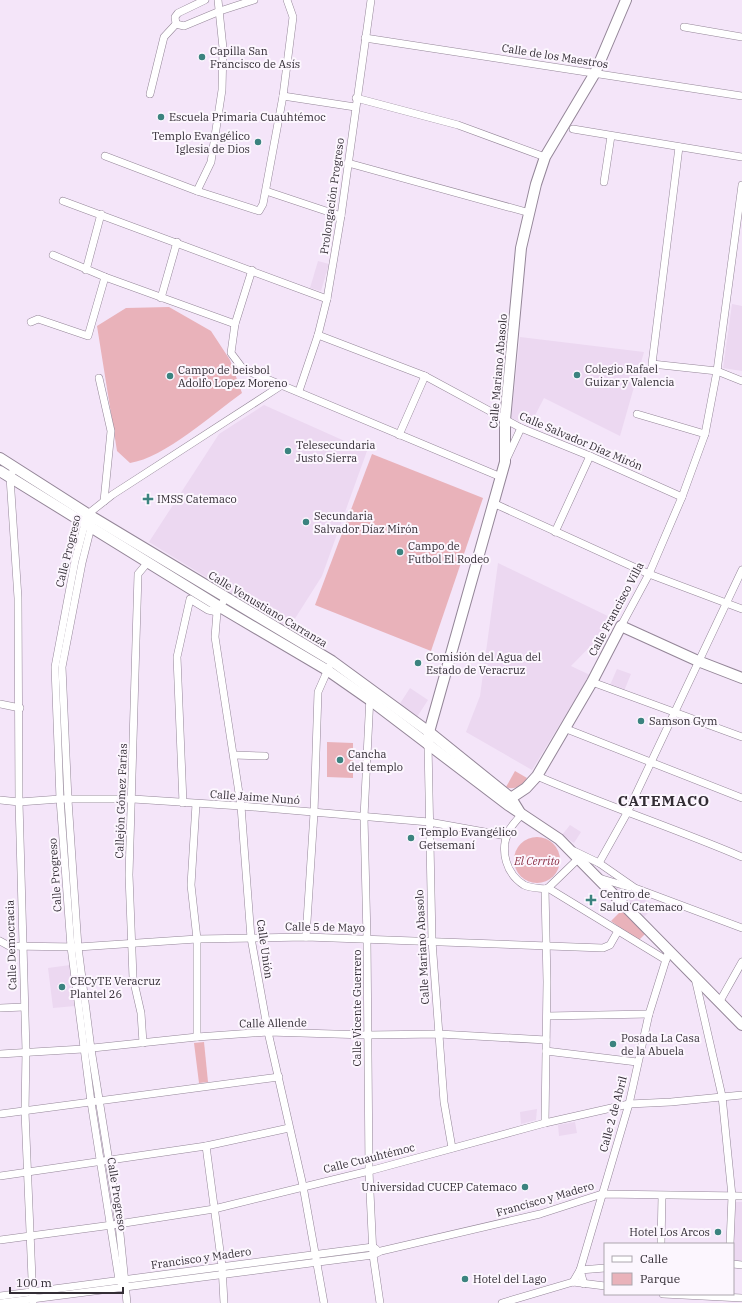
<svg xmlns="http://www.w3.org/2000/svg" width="742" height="1303" font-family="'IBM Plex Serif',serif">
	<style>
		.built { fill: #ecd8f1 }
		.green { fill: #e9b2ba }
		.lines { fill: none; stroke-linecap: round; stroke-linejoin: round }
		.street-casing { stroke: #948698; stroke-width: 8 }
		.secondary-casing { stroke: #948698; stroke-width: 12 }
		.street { stroke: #fff; stroke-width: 7 }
		.secondary { stroke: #fff; stroke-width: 10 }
		.poi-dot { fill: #3b837f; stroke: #fcf6fe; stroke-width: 1.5 }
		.labels { text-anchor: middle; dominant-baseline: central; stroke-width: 4; stroke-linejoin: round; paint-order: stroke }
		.poi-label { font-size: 11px; fill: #332d35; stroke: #fcf6fe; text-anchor: start }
		.street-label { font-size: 11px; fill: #332d35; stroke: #fcf6fe }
		.park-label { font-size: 11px; font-style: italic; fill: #8c3146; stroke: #fcf6fe }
		.district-label { font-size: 15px; font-weight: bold; letter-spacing: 1px; fill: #332d35; stroke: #fcf6fe }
	</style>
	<rect width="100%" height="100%" fill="#f4e5f9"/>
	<g class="built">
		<path d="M318,261L329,264L321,291L310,288Z"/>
		<path d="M732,304L742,306V371L723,368Z"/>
		<path d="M520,337L644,352L620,436L544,398L530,425L511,418Z"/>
		<path d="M264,405L367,451L322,576L289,628L149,542L219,434Z"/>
		<path d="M498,563L616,620L571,666L590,675L532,770L466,732L480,696Z"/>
		<path d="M617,669L631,674L624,691L610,685Z"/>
		<path d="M410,688L428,700L417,717L399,705Z"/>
		<path d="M570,825L581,832L574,843L562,835Z"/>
		<path d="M616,887L656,905L642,919L612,891Z"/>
		<path d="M70,965L75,1006L53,1008L48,968Z"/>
		<path d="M537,1109L536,1120L521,1124L520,1112Z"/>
		<path d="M575,1122L577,1133L559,1136L558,1125Z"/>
		<path d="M734,1202H742V1262H733Z"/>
	</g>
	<g class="green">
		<path d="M169,307L211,331L230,360L242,393C213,414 164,458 130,463L117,451L97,326L126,308Z"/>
		<path d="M372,454L483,498L431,651L315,605Z"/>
		<path d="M327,742L353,743V778L327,777Z"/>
		<path d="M515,771L527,778C523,785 514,791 506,787Z"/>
		<circle cx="537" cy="860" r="23"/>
		<path d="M622,910L645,934L638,941L611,921Z"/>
		<path d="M204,1042L208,1082L199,1083L194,1043Z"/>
	</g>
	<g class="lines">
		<g class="street-casing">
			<g id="street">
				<path d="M176,24L184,26L220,11L254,0"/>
				<path d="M684,27L742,37"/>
				<path d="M365,38L742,96"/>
				<path d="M150,94L164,37L176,24L175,17L178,13L205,0"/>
				<path d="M283,96L355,107"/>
				<path d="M356,98L458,125L545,157"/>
				<path d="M573,129L742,157"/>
				<path d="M679,147L652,364L717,371L742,381"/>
				<path d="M105,156L197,191L259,211L263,204L283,96L293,17L287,0"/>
				<path d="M348,163L530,213"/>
				<path d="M604,182L611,136"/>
				<path d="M197,191L211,162L222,90L223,48L218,0"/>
				<path d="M266,191L341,216"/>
				<path d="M63,201L327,299"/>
				<path d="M53,255L105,277L235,324"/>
				<path d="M86,270L101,214"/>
				<path d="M252,270L235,324L231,353L243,369L501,477"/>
				<path d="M161,298L177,242"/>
				<path d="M31,322L38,319L88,336L105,277"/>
				<path d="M318,335L425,376L521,428L590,456L682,497"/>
				<path d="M99,378L111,431L104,501"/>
				<path d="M299,391L318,335L327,299L341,216L371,0"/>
				<path d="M637,414L705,434"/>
				<path d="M399,435L425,376"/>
				<path d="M507,458L521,428"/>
				<path d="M15,467L10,477L18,598L19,802L26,1051L25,1112L33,1303"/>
				<path d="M493,503L649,574L742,609"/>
				<path d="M92,523L82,563L62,667L68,800L78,947L91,1049L119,1224L127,1303"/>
				<path d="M555,532L590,456"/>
				<path d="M226,597L217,612L215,637L241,806L251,938L268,1032L303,1186L324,1303"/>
				<path d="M621,626L649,574L682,497L705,434L717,371L742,185"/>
				<path d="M592,682L742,737"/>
				<path d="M370,696L364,817L367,938L369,1171L373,1255L380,1303"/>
				<path d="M0,704L20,708"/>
				<path d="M564,728L742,798"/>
				<path d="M428,744L432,941L444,1102L452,1148"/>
				<path d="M234,755L265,756"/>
				<path d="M537,776C604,805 674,828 742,857"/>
				<path d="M0,800L19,802L60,799H133L241,806L429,822L507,836"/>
				<path d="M183,803L177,657L190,599L208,610L217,612"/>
				<path d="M196,804L191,885L197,939V1037"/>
				<path d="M521,815C517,820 511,826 508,832C500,851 506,874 524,885C530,888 538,888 545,889"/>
				<path d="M574,851L599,863L635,888L742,928"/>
				<path d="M599,863L627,813L742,570"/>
				<path d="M599,878L629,887"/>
				<path d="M548,888L666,960"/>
				<path d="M545,889L547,982L545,1123"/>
				<path d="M545,889L548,888L578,859"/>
				<path d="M306,937L314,813L318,692L329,667"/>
				<path d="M0,941L9,946L78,947L197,939L306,937L603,948L610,945L618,931"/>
				<path d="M695,978L722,1096L732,1196L730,1244"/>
				<path d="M720,1001L742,962"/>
				<path d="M0,1008L24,1007"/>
				<path d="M547,1016L649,1014"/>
				<path d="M143,1043L141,1013L133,978L129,875L138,574L148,562"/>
				<path d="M546,1051L637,1062"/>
				<path d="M0,1054L83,1049L197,1037L268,1032L367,1035L439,1034L546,1040"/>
				<path d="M0,1114L279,1077"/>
				<path d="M206,1146L222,1266L224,1303"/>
				<path d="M0,1176L206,1146L289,1128"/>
				<path d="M0,1240L112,1225L214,1209L369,1171L545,1123L629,1104L671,1102L742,1095"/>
				<path d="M661,1244L662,1196"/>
				<path d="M733,1264L742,1265"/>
				<path d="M573,1282L580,1270L629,1104L649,1014L669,950"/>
				<path d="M584,1284L580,1270L605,1268"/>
				<path d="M124,1287L119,1280L91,1102L71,947L60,799L55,667L75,561L85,523L88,514L112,495L282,385"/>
				<path d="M663,1294L742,1298"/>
				<path d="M0,1296L373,1247L376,1249"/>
				<path d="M1,1303L373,1255L381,1251L540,1214L602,1194L742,1196"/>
				<path d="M502,1303L573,1282L605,1286"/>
			</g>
		</g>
		<g class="secondary-casing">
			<g id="secondary">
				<path d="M0,458L94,518L332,661L429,732L511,798L519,811"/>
				<path d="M0,471L220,607L327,670L370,700L508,805L559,839L742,1025"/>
				<path d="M428,744L429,732L505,462V420L521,248L536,184L545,157L595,73L626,0"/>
				<path d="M511,798L526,788L537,776L592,682L621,626L698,661L742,678"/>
			</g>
		</g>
		<use href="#street" class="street"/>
		<use href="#secondary" class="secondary"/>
	</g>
	<g class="poi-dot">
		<circle cx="202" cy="57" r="4"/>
		<circle cx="161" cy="117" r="4"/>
		<circle cx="258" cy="142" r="4"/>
		<circle cx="577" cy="375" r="4"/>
		<circle cx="170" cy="376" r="4"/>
		<circle cx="288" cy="451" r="4"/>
		<path d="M146 493h4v4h4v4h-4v4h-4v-4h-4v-4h4z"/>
		<circle cx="306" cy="522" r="4"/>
		<circle cx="400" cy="552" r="4"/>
		<circle cx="418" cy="663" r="4"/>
		<circle cx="641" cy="721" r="4"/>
		<circle cx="340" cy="760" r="4"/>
		<circle cx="411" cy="838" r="4"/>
		<path d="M589 894h4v4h4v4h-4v4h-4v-4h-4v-4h4z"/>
		<circle cx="62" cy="987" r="4"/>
		<circle cx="613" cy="1044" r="4"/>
		<circle cx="525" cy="1187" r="4"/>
		<circle cx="718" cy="1232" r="4"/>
		<circle cx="465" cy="1279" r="4"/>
	</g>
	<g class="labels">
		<g class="poi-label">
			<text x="210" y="51">Capilla San<tspan x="210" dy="13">Francisco de Asís</tspan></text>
			<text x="169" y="117">Escuela Primaria Cuauhtémoc</text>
			<text x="250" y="136" text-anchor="end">Templo Evangélico<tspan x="250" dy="13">Iglesia de Dios</tspan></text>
			<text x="585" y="369">Colegio Rafael<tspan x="585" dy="13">Guizar y Valencia</tspan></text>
			<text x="178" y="370">Campo de beisbol<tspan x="178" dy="13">Adolfo Lopez Moreno</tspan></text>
			<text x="296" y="445">Telesecundaria<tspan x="296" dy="13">Justo Sierra</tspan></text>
			<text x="157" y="499">IMSS Catemaco</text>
			<text x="314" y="516">Secundaria<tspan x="314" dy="13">Salvador Díaz Mirón</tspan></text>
			<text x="408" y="546">Campo de<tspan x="408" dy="13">Futbol El Rodeo</tspan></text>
			<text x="426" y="657">Comisión del Agua del<tspan x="426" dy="13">Estado de Veracruz</tspan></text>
			<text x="649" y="721">Samson Gym</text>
			<text x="348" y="754">Cancha<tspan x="348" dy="13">del templo</tspan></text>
			<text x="419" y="832">Templo Evangélico<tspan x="419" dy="13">Getsemaní</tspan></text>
			<text x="600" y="894">Centro de<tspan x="600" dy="13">Salud Catemaco</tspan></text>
			<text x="70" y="981">CECyTE Veracruz<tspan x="70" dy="13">Plantel 26</tspan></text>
			<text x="621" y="1038">Posada La Casa<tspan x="621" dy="13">de la Abuela</tspan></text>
			<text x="517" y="1187" text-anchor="end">Universidad CUCEP Catemaco</text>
			<text x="710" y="1232" text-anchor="end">Hotel Los Arcos</text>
			<text x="473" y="1279">Hotel del Lago</text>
		</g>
		<g class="street-label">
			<text transform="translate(555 56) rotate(9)">Calle de los Maestros</text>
			<text transform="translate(332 196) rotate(-82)">Prolongación Progreso</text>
			<text transform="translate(498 371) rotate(-85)">Calle Mariano Abasolo</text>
			<text transform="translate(581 441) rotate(23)">Calle Salvador Díaz Mirón</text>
			<text transform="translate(68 551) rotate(-76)">Calle Progreso</text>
			<text transform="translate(268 609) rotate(31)">Calle Venustiano Carranza</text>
			<text transform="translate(616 609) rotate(-62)">Calle Francisco Villa</text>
			<text transform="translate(255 797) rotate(4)">Calle Jaime Nunó</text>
			<text transform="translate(121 801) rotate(-88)">Callejón Gómez Farías</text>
			<text transform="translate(55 875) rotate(-94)">Calle Progreso</text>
			<text transform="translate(325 927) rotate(1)">Calle 5 de Mayo</text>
			<text transform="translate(11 945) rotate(-92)">Calle Democracia</text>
			<text transform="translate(422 947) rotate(-93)">Calle Mariano Abasolo</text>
			<text transform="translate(265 949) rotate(82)">Calle Unión</text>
			<text transform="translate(357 1008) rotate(-90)">Calle Vicente Guerrero</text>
			<text transform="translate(273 1023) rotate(-1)">Calle Allende</text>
			<text transform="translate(613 1114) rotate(-75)">Calle 2 de Abril</text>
			<text transform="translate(369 1158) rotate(-14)">Calle Cuauhtémoc</text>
			<text transform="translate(117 1194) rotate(81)">Calle Progreso</text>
			<text transform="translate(545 1199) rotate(-16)">Francisco y Madero</text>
			<text transform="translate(201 1258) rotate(-8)">Francisco y Madero</text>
		</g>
		<g class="park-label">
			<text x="537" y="861">El Cerrito</text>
		</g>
		<g class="district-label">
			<text x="664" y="800">CATEMACO</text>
		</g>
	</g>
	<rect x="604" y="1243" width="130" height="52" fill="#fcf6fe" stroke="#aca6ae"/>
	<rect x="612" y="1256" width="20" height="6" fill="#ffffff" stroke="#aca6ae"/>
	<text x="640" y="1263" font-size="12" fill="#332d35">Calle</text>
	<rect x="612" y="1273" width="20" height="12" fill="#e9b2ba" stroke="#aca6ae"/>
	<text x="640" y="1283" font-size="12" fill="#332d35">Parque</text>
	<path d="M10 1287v6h113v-6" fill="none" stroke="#332d35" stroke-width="2"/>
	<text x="16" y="1287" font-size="12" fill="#332d35" stroke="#fcf6fe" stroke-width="3" paint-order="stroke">100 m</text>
</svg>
